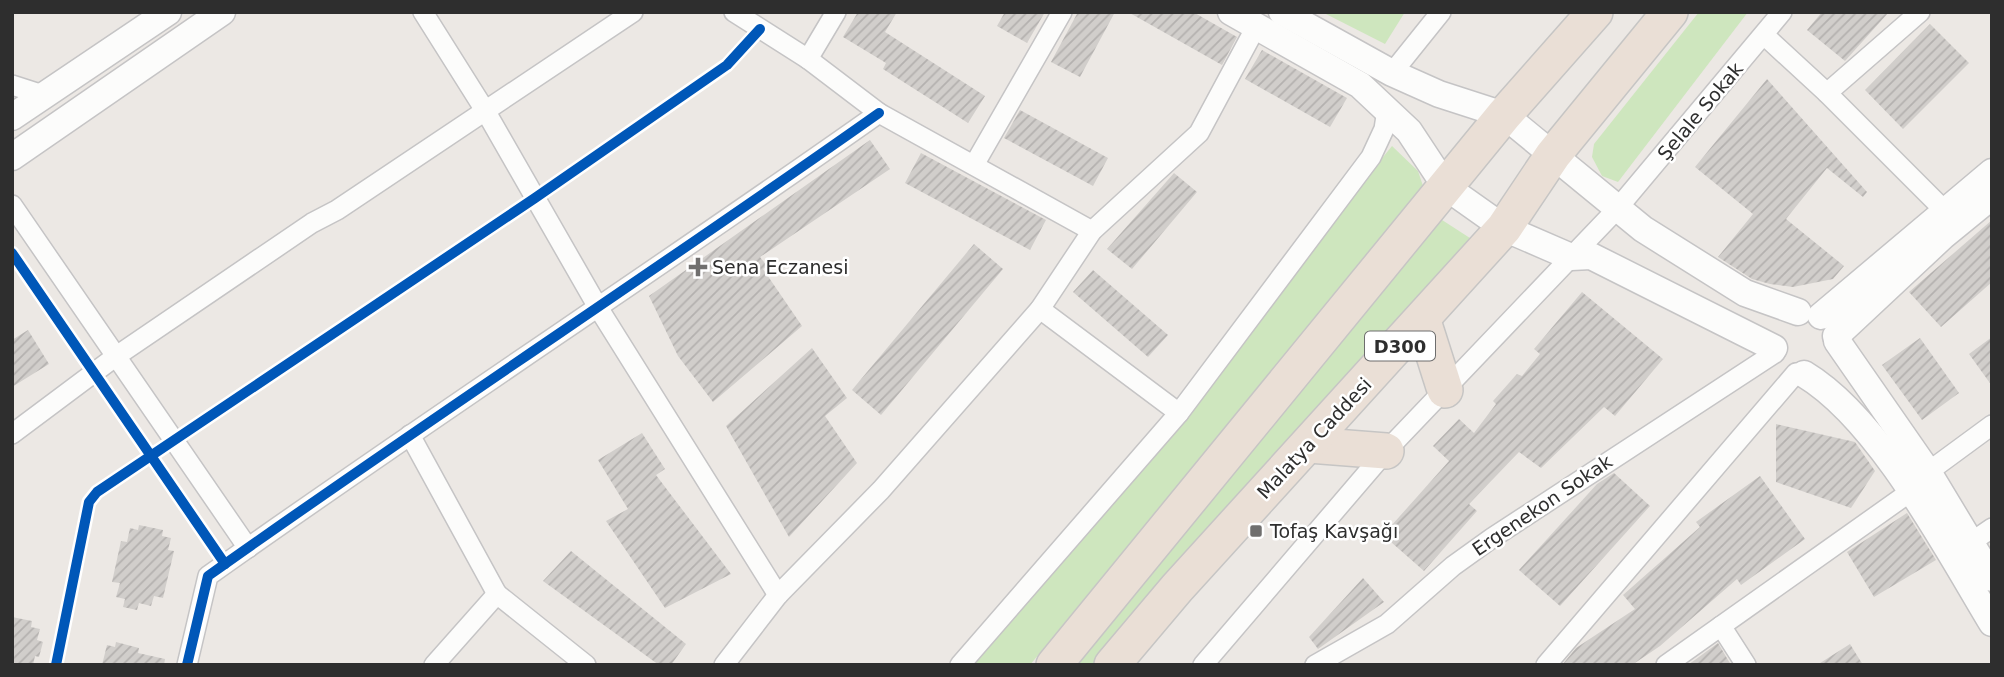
<svg xmlns="http://www.w3.org/2000/svg" width="2004" height="677" font-family="'DejaVu Sans',sans-serif">
	<style>
		.green { fill: #cee6be }
		.building { fill: url(#building-hatch) }
		.lines { fill: none; stroke-linecap: round; stroke-linejoin: round }
		.street-casing { stroke: #c5c4c5; stroke-width: 22 }
		.secondary-casing { stroke: #c5c4c5; stroke-width: 29 }
		.highway-casing { stroke: #c6c5c4; stroke-width: 38 }
		.street { stroke: #fcfcfb; stroke-width: 19 }
		.secondary { stroke: #fcfcfb; stroke-width: 26 }
		.highway { stroke: #eadfd6; stroke-width: 35 }
		.cycleway-casing { stroke: #fff; stroke-width: 15 }
		.cycleway { stroke: #0057b8; stroke-width: 10 }
		.poi-dot { fill: #706f6e; stroke: #fff; stroke-width: 2.5 }
		.labels { text-anchor: middle; dominant-baseline: central; stroke-width: 5; stroke-linejoin: round; paint-order: stroke }
		.shield { fill: #fff; stroke: #6d6d6d; stroke-width: 2 }
		.shield-label { font-size: 18px; font-weight: bold; fill: #2e2e2e }
		.street-label { font-size: 19px; fill: #2e2e2e; stroke: #fff }
		.poi-label { font-size: 19px; fill: #2e2e2e; stroke: #fff; text-anchor: start }
	</style>
	<defs>
		<pattern id="building-hatch" width="6" height="6" patternUnits="userSpaceOnUse" patternTransform="scale(1.75)"><rect width="6" height="6" fill="#d1cecb"/><path d="M-1 1l2-2M0 6l6-6M5 7l2-2" fill="none" stroke="#b4b1af"/></pattern>
	</defs>
	<rect width="100%" height="100%" fill="#ece8e4"/>
	<g class="green">
		<path d="M1322,12H1405L1385,44Z"/>
		<path d="M1699,12H1748L1618,182L1602,176L1592,157L1594,144Z"/>
		<path d="M1392,146L1418,171L1423,186L1030,665H971Z"/>
		<path d="M1439,218L1473,240L1093,665H1072Z"/>
	</g>
	<g class="building">
		<path d="M858,12H897L885,32L985,96L968,123L883,69L886,63L843,37Z"/>
		<path d="M1005,12H1045L1027,43L997,26Z"/>
		<path d="M1078,12H1115L1080,77L1051,62Z"/>
		<path d="M1128,12H1193L1237,37L1222,65Z"/>
		<path d="M1822,12H1889L1845,61L1807,30Z"/>
		<path d="M1930,24L1969,63L1903,129L1865,90Z"/>
		<path d="M1262,50L1347,98L1330,127L1245,79Z"/>
		<path d="M1767,79L1867,192L1863,197L1827,168L1786,219L1844,266L1833,279L1793,287L1770,284L1752,279L1718,257L1753,214L1695,167Z"/>
		<path d="M1020,110L1108,158L1093,186L1004,138Z"/>
		<path d="M870,140L890,169L760,257L767,266L763,269L802,326L713,402L678,356L649,296Z"/>
		<path d="M921,153L1046,220L1030,250L905,183Z"/>
		<path d="M1174,173L1197,192L1132,269L1107,249Z"/>
		<path d="M1992,220V282L1941,327L1909,292Z"/>
		<path d="M974,244L1003,269L881,415L852,390Z"/>
		<path d="M1093,270L1168,335L1148,357L1073,292Z"/>
		<path d="M1582,292L1663,359L1615,416L1604,407L1541,468L1519,452L1469,504L1477,511L1424,571L1383,535L1449,461L1433,446L1459,419L1474,433L1496,404L1493,401L1517,374L1522,376L1540,354L1534,349Z"/>
		<path d="M28,330L49,364L12,387V340Z"/>
		<path d="M1992,337V386L1969,354Z"/>
		<path d="M1920,338L1959,393L1922,420L1882,365Z"/>
		<path d="M812,348L847,398L825,416L857,463L789,537L726,426Z"/>
		<path d="M1776,424L1855,442L1875,471L1851,508L1776,482Z"/>
		<path d="M642,433L665,469L656,475L731,574L665,608L606,521L628,509L598,460Z"/>
		<path d="M1614,473L1650,506L1560,606L1519,570L1597,484Z"/>
		<path d="M1760,476L1805,539L1741,585L1737,579L1660,646L1632,665H1562L1576,648L1635,609L1623,595L1700,527L1696,522Z"/>
		<path d="M1907,513L1936,560L1874,597L1847,552Z"/>
		<path d="M139,525L163,530L162,536L171,538L168,550L174,551L163,598L154,596L151,606L139,603L137,610L123,607L125,599L116,597L120,583L112,582L121,541L127,542L130,528L138,530Z"/>
		<path d="M571,551L686,644L671,665H659L543,581Z"/>
		<path d="M1363,578L1384,602L1318,649L1309,637Z"/>
		<path d="M12,617L32,621L31,627L40,629L37,640L43,642L39,657L35,656L33,665H12Z"/>
		<path d="M116,642L139,648L138,653L165,659L164,665H102L107,645L115,647Z"/>
		<path d="M1718,643L1731,665H1688Z"/>
		<path d="M1850,644L1863,665H1817Z"/>
	</g>
	<g class="lines">
		<g class="street-casing">
			<g id="street">
				<path d="M423,12L486,112L599,309L778,595"/>
				<path d="M734,12L808,59L879,113L1092,231"/>
				<path d="M1764,35L1827,93L1945,211"/>
				<path d="M808,59L836,12"/>
				<path d="M1392,73L1441,12"/>
				<path d="M12,85L43,95"/>
				<path d="M1827,93L1920,12"/>
				<path d="M974,165L1062,12"/>
				<path d="M12,205L248,548"/>
				<path d="M1040,309L1179,413"/>
				<path d="M12,434L115,357L312,223L337,210L633,12"/>
				<path d="M410,435L497,594"/>
				<path d="M1928,472L1992,425"/>
				<path d="M1970,543L1992,528"/>
				<path d="M1721,626L1746,665"/>
				<path d="M187,665L208,576C430,418 657,270 879,113"/>
				<path d="M434,665L497,594L586,665"/>
				<path d="M724,665L778,595L881,490L1040,309L1092,231L1199,133L1257,25"/>
				<path d="M960,665L1179,413L1371,157L1384,129L1387,110"/>
				<path d="M1203,665L1386,451L1617,209L1782,12"/>
				<path d="M1315,665L1387,624L1453,566L1492,538L1775,353"/>
				<path d="M1546,665L1796,373"/>
				<path d="M1666,665L1910,492"/>
			</g>
		</g>
		<g class="secondary-casing">
			<g id="secondary">
				<path d="M1231,12L1360,85L1409,131L1446,187L1504,228L1571,257L1591,256L1774,348"/>
				<path d="M1282,12L1392,73L1439,94L1504,115L1643,229L1745,293L1798,312"/>
				<path d="M12,117L168,12"/>
				<path d="M12,157L222,12"/>
				<path d="M1821,316L1992,172"/>
				<path d="M1836,336L1943,236L1992,196"/>
				<path d="M1837,341L1928,472L1992,578"/>
				<path d="M1804,374C1879,419 1946,547 1992,623"/>
			</g>
		</g>
		<g class="highway-casing">
			<g id="highway">
				<path d="M1423,321L1445,390"/>
				<path d="M1309,445L1386,451"/>
				<path d="M1054,665L1504,115L1595,12"/>
				<path d="M1112,665L1177,588L1504,228L1553,155L1670,12"/>
			</g>
		</g>
		<use href="#street" class="street"/>
		<use href="#secondary" class="secondary"/>
		<use href="#highway" class="highway"/>
		<g class="cycleway-casing">
			<g id="cycleway">
				<path d="M12,253L225,564"/>
				<path d="M56,665L89,502L97,492L535,198L727,65L760,29"/>
				<path d="M187,665L208,576C430,418 657,270 879,113"/>
			</g>
		</g>
		<use href="#cycleway" class="cycleway"/>
	</g>
	<g class="poi-dot">
		<path d="M694.5 256.5h7v7h7v7h-7v7h-7v-7h-7v-7h7z"/>
		<rect x="1249" y="524" width="14" height="14" rx="3.5"/>
	</g>
	<g class="labels">
		<rect class="shield" x="1365" y="331.5" width="70" height="29" rx="5"/>
		<g class="shield-label">
			<text x="1400" y="346">D300</text>
		</g>
		<g class="street-label">
			<text transform="translate(1700 111) rotate(-50)">Şelale Sokak</text>
			<text transform="translate(1314 438) rotate(-47)">Malatya Caddesi</text>
			<text transform="translate(1542 505) rotate(-34)">Ergenekon Sokak</text>
		</g>
		<g class="poi-label">
			<text x="712" y="267">Sena Eczanesi</text>
			<text x="1270" y="531">Tofaş Kavşağı</text>
		</g>
	</g>
	<rect width="2004" height="677" fill="none" stroke="#2e2e2e" stroke-width="28"/>
</svg>
